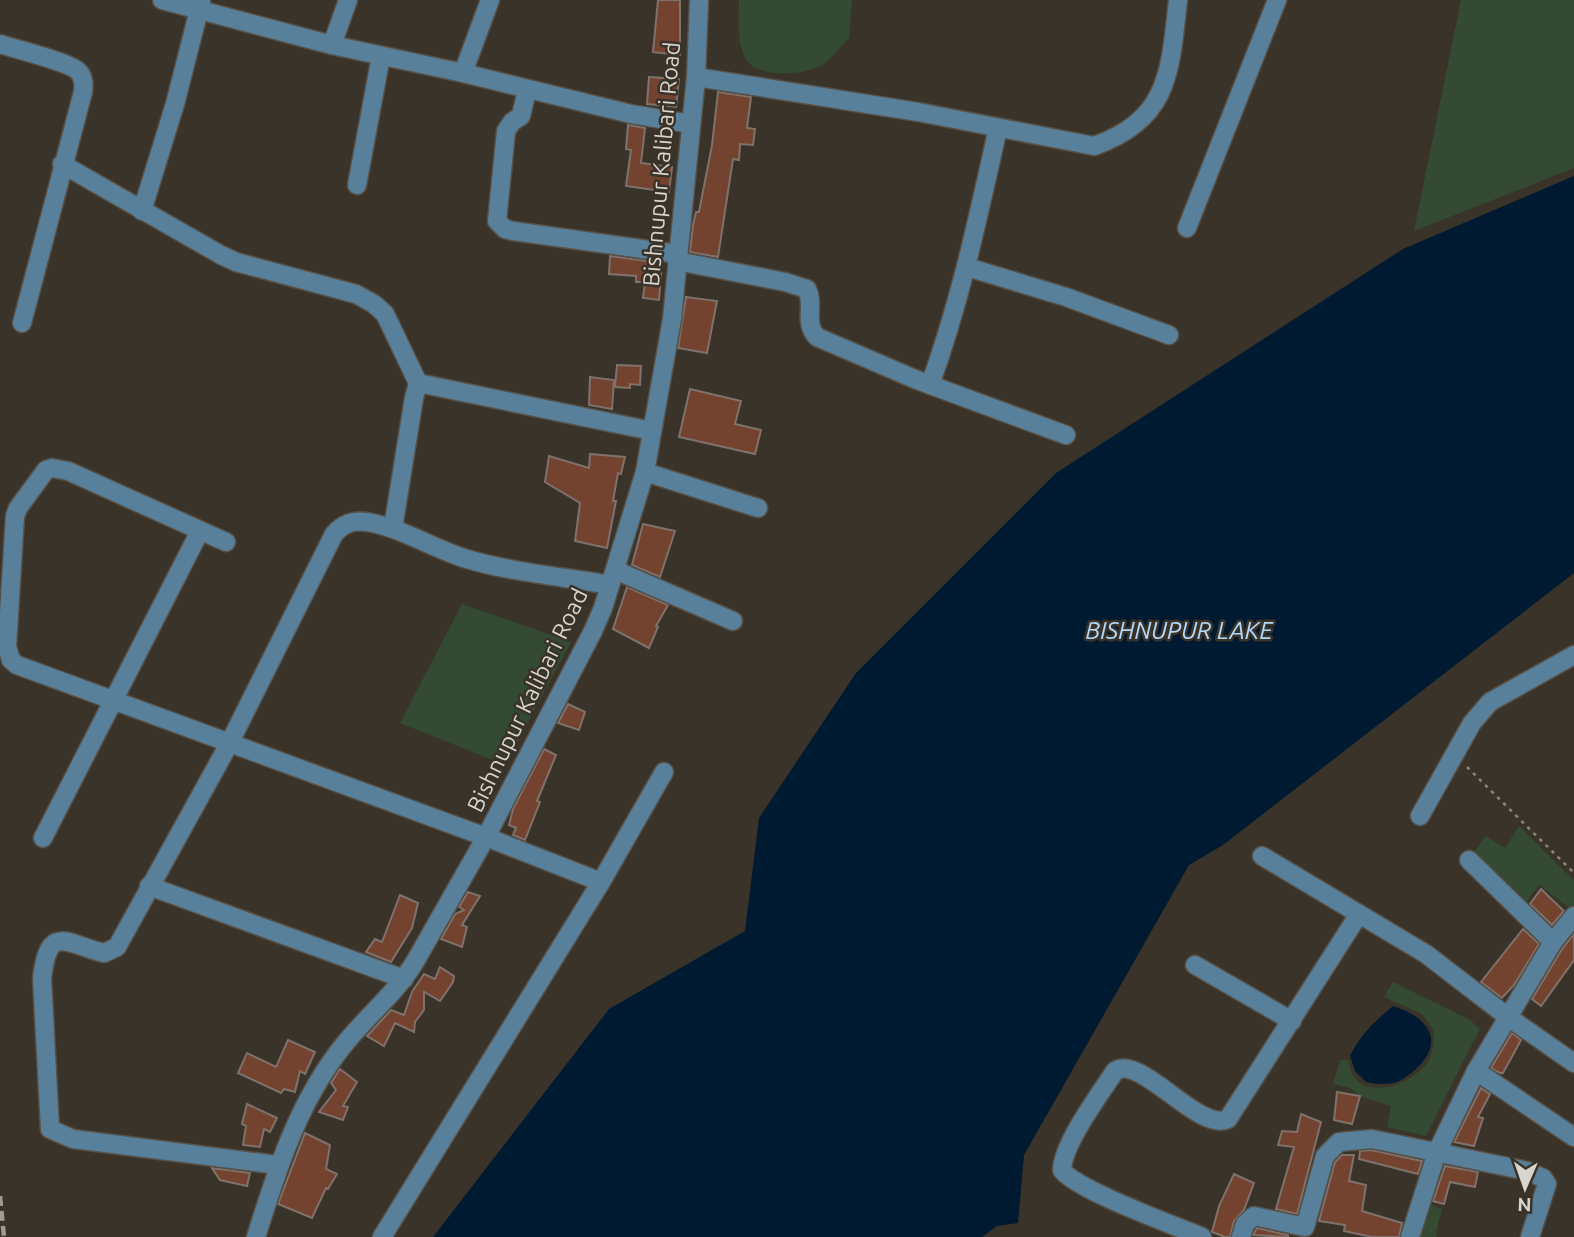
<svg xmlns="http://www.w3.org/2000/svg" width="1574" height="1237" font-family="Ubuntu,sans-serif">
	<style>
		.green { fill: #344a33 }
		.water { fill: #001a31 }
		.building { fill: #744330; stroke: #7f716b; stroke-width: 2 }
		.lines { fill: none; stroke-linecap: round; stroke-linejoin: round }
		.minor-casing { stroke: #565047; stroke-width: 21 }
		.path { stroke: #8a857d; stroke-width: 2.5; stroke-dasharray: 3.5 5; stroke-linecap: butt }
		.minor { stroke: #59809b; stroke-width: 18 }
		.rail { stroke: #9f9a93; stroke-width: 4.5; stroke-dasharray: 10 5; stroke-linecap: butt }
		.labels { text-anchor: middle; dominant-baseline: central; stroke-width: 5; stroke-linejoin: round; paint-order: stroke }
		.street-label { font-size: 23px; fill: #d8d4ce; stroke: #393329 }
		.water-label { font-size: 24px; font-style: italic; fill: #b2d8fa; stroke: #393329 }
	</style>
	<rect width="100%" height="100%" fill="#393329"/>
	<g class="green">
		<path d="M739,0H852L849,38C841,46 832,59 822,65C805,75 757,79 746,59C736,42 739,19 739,0Z"/>
		<path d="M1461,0H1574V168L1414,231Z"/>
		<path d="M462,604L571,642L505,765L400,723Z"/>
		<path d="M1519,826L1574,880V905L1571,909L1539,885L1524,905L1474,852L1486,836L1505,848Z"/>
		<path d="M1393,982L1470,1020L1480,1029L1426,1136L1387,1127L1391,1106L1360,1096L1350,1088L1333,1084L1340,1060H1348C1350,1068 1353,1079 1361,1084C1382,1095 1415,1080 1427,1063C1434,1053 1433,1041 1434,1030L1422,1014L1384,997Z"/>
		<path d="M1423,1202L1442,1209L1436,1232L1437,1237H1413Z"/>
	</g>
	<g class="water">
		<path d="M1574,176V573L1223,845L1189,865L1024,1155L1018,1223L997,1226L982,1237H433L609,1009L745,931L759,818L856,673L1056,473L1403,249Z"/>
		<path d="M1393,1006C1426,1016 1447,1040 1416,1069C1409,1075 1402,1081 1393,1083C1384,1085 1374,1084 1366,1082L1355,1071L1350,1056C1360,1035 1375,1021 1393,1006Z"/>
	</g>
	<g class="building">
		<path d="M658,0H680V55L653,52Z"/>
		<path d="M649,77L679,79L676,107L647,104Z"/>
		<path d="M718,92L751,97L747,128L755,129L753,145L740,144L739,160L733,159L718,257L690,252L693,225L696,212H699L712,145Z"/>
		<path d="M628,125L645,128L641,163L672,167L669,192L626,186L631,150L626,149Z"/>
		<path d="M610,256L662,263L659,300L643,298L645,282H636V276L609,274Z"/>
		<path d="M686,297L717,301L707,353L678,348Z"/>
		<path d="M617,365L641,366L640,385L630,384V388L615,387Z"/>
		<path d="M590,377L614,380L612,409L589,405Z"/>
		<path d="M690,389L741,401L735,424L761,430L755,454L679,437Z"/>
		<path d="M590,454L625,457L621,474L618,473L613,501H616L607,548L575,541L580,503L545,482L549,456L589,468Z"/>
		<path d="M643,524L675,531L660,577L632,565Z"/>
		<path d="M627,587L668,605L656,626L658,627L649,648L613,629Z"/>
		<path d="M568,704L585,712L579,730L558,723Z"/>
		<path d="M544,749L556,755L537,801L540,802L525,840L513,835L516,828L509,825L513,809Z"/>
		<path d="M1541,889L1564,911L1552,925L1530,904Z"/>
		<path d="M468,892L480,896L462,925L467,927L462,947L441,939L455,914L464,910L459,907Z"/>
		<path d="M400,895L418,903L412,928L391,962L366,952L375,939L382,942Z"/>
		<path d="M1523,929L1539,944L1514,985L1502,998L1481,982Z"/>
		<path d="M1574,934V960L1541,1006L1532,999L1562,949Z"/>
		<path d="M440,967L454,976L453,982L440,1001L424,992V1010L415,1022L414,1032L395,1023L384,1046L367,1036L391,1010L404,1015L412,992L424,974L435,979Z"/>
		<path d="M1512,1033L1521,1040L1503,1073H1500L1491,1068Z"/>
		<path d="M288,1040L315,1052L305,1074L300,1071L295,1092L284,1089L281,1093L238,1073L247,1053L276,1067Z"/>
		<path d="M340,1069L357,1082L343,1106L348,1107L343,1120L319,1112L336,1090L331,1083Z"/>
		<path d="M1481,1088L1490,1094L1478,1117L1483,1118L1474,1146L1454,1142Z"/>
		<path d="M1337,1092L1360,1096L1352,1124L1334,1120Z"/>
		<path d="M247,1104L277,1118L270,1132L264,1129L260,1147L243,1145L246,1126L242,1124Z"/>
		<path d="M1301,1114L1321,1122L1297,1214L1276,1209L1294,1147L1278,1145L1282,1131L1297,1132Z"/>
		<path d="M305,1133L330,1145L326,1169L337,1174L328,1189L326,1188L312,1218L278,1204Z"/>
		<path d="M1371,1150L1422,1161L1418,1174L1359,1159L1360,1151Z"/>
		<path d="M1342,1155H1354L1349,1181L1366,1185L1362,1211L1402,1223L1399,1237H1372L1344,1231L1345,1225L1319,1221L1335,1162Z"/>
		<path d="M1445,1166L1478,1172L1475,1187L1450,1182L1444,1204L1433,1201Z"/>
		<path d="M212,1168L250,1173L247,1186L220,1180Z"/>
		<path d="M1234,1174L1254,1183L1244,1210L1234,1221L1230,1237H1225L1212,1232L1219,1206Z"/>
		<path d="M1257,1228L1288,1235V1237L1253,1235Z"/>
	</g>
	<g class="lines">
		<g class="minor-casing">
			<g id="minor">
				<path d="M162,0L332,45L463,73L631,114L691,124"/>
				<path d="M0,44C15,49 69,62 78,71C84,77 84,84 83,92L22,323"/>
				<path d="M332,45L348,0"/>
				<path d="M463,73L490,0"/>
				<path d="M696,77L918,112L1094,146C1170,119 1170,71 1178,0"/>
				<path d="M527,90L521,116L512,122L506,131L497,221L505,229L513,231L678,254"/>
				<path d="M62,164L221,255L236,262L356,294L374,304L385,314L418,383L414,398L393,528"/>
				<path d="M357,185L381,56"/>
				<path d="M142,211L175,104L201,2"/>
				<path d="M1187,228L1277,0"/>
				<path d="M677,261L785,282L807,289C815,305 803,323 817,337L917,380L1066,435"/>
				<path d="M967,267L1066,297L1169,335"/>
				<path d="M418,383L652,431"/>
				<path d="M930,385C961,299 978,217 998,128"/>
				<path d="M645,472L758,508"/>
				<path d="M226,542L68,471L52,468L46,470L18,508L15,516L7,647L11,660L17,665L486,837L601,882"/>
				<path d="M615,570L733,621"/>
				<path d="M1420,816L1472,723L1490,702L1574,655"/>
				<path d="M43,838L200,531"/>
				<path d="M1262,856L1426,954L1508,1017L1574,1063"/>
				<path d="M1469,860L1553,942"/>
				<path d="M149,886L404,979"/>
				<path d="M1195,965L1292,1021"/>
				<path d="M1476,1071L1574,1137"/>
				<path d="M278,1165L73,1139L50,1129L42,978C49,922 66,944 104,953L117,947L229,744L334,534C343,524 352,520 367,522C403,528 433,549 467,559C510,572 565,577 610,585"/>
				<path d="M256,1237C276,1173 296,1109 336,1055C360,1021 395,996 416,960L486,837L593,631L603,608L645,472L672,319L696,77L699,0"/>
				<path d="M382,1237L601,882L664,772"/>
				<path d="M1202,1237C1174,1225 1076,1190 1062,1170C1063,1143 1100,1094 1115,1071C1141,1054 1199,1133 1228,1119L1359,914"/>
				<path d="M1241,1237L1245,1224L1254,1216L1305,1227L1325,1156L1339,1142L1372,1139L1527,1171L1543,1178L1547,1184L1530,1237"/>
				<path d="M1410,1237L1437,1152L1476,1071L1553,942L1574,916"/>
			</g>
		</g>
		<path class="path" d="M1467,767L1574,873"/>
		<use href="#minor" class="minor"/>
		<path class="rail" d="M0,1196L4,1237"/>
	</g>
	<g class="labels">
		<g class="street-label">
			<text transform="translate(661 164) rotate(-85)">Bishnupur Kalibari Road</text>
			<text transform="translate(527 700) rotate(-64)">Bishnupur Kalibari Road</text>
		</g>
		<g class="water-label">
			<text x="1179" y="630">BISHNUPUR LAKE</text>
		</g>
	</g>
	<g transform="translate(1525 1188) rotate(182)" stroke="#393329" stroke-width="5" paint-order="stroke">
	<path d="M0-5L12 26L0 18L-12 26Z" fill="#d8d4ce"/>
	<text y="-10" font-size="19" font-weight="bold" text-anchor="middle" fill="#d8d4ce">N</text>
	</g>
</svg>
